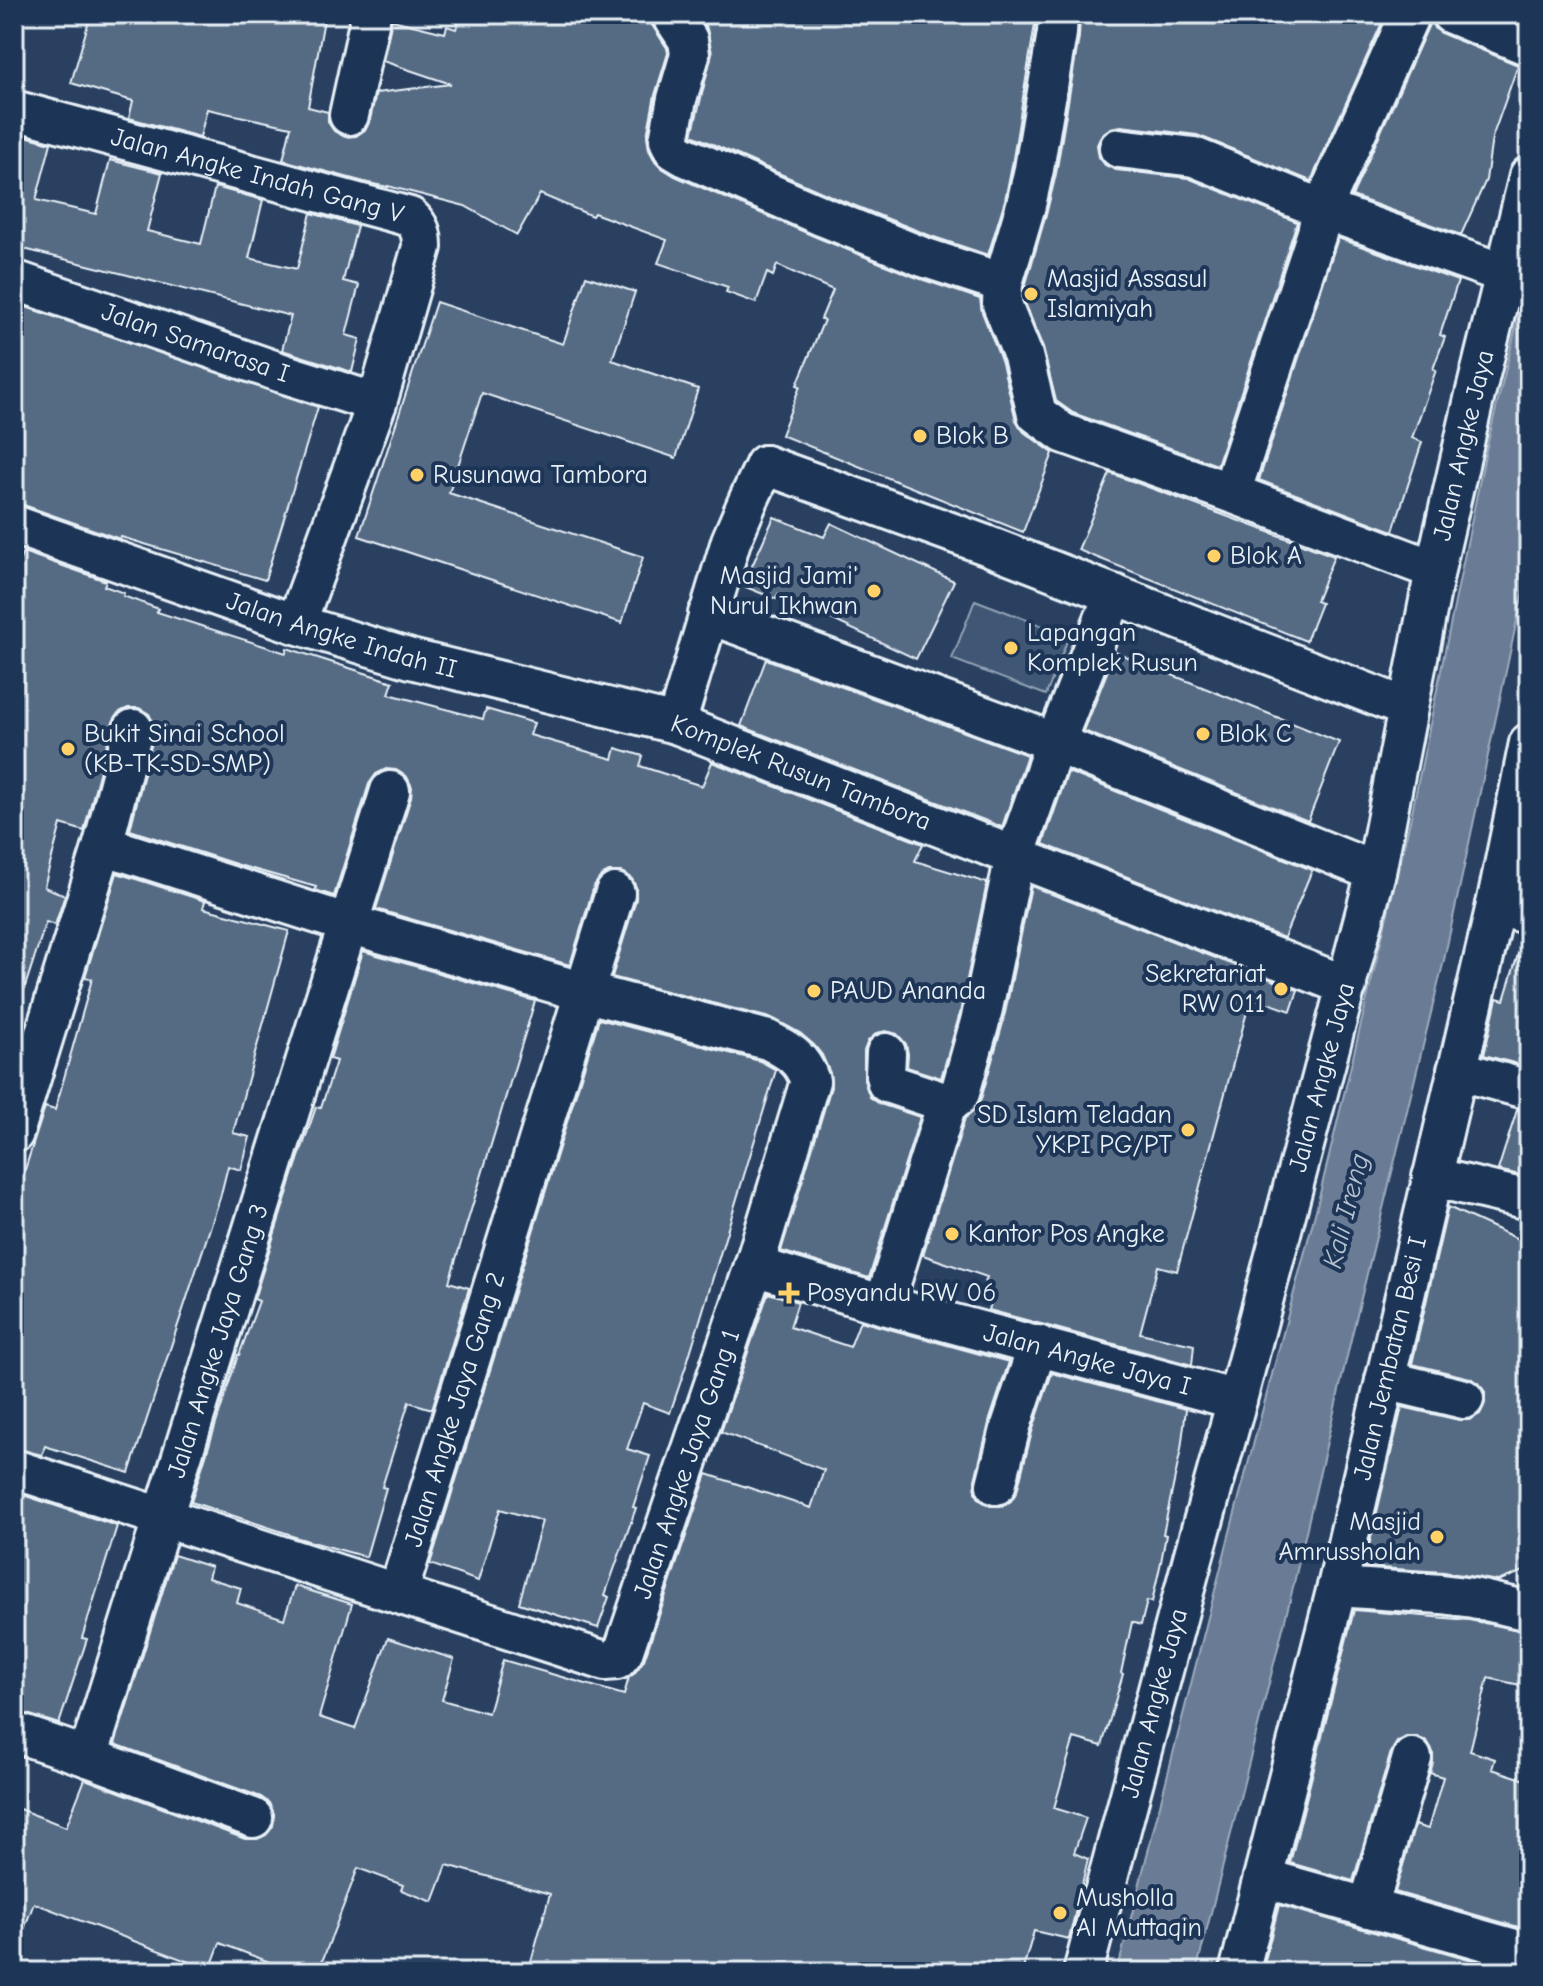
<svg xmlns="http://www.w3.org/2000/svg" width="1543" height="1986" font-family="'Comic Neue',sans-serif">
	<style>
		.green { fill: #415774; stroke: #94a4b6; stroke-width: 2 }
		.water { fill: #6b7c95; stroke: #9dabbd; stroke-width: 2 }
		.building { fill: #556a83; stroke: #e8f1f8; stroke-width: 2 }
		.lines { fill: none; stroke-linecap: round; stroke-linejoin: round }
		.minor-casing { stroke: #e8f1f8; stroke-width: 44 }
		.minor { stroke: #1d3557; stroke-width: 38 }
		.poi-dot { fill: #ffd166; stroke: #1d3557; stroke-width: 3 }
		.labels { text-anchor: middle; dominant-baseline: central; stroke-width: 8; stroke-linejoin: round; paint-order: stroke }
		.street-label { font-size: 26px; fill: #e8f1f8; stroke: #1d3557 }
		.poi-label { font-size: 26px; fill: #e8f1f8; stroke: #1d3557; text-anchor: start }
		.water-label { font-size: 28px; font-style: italic; fill: #b6c2d0; stroke: #1d3557 }
	</style>
	<rect width="100%" height="100%" fill="#294061"/>
	<filter id="ink" filterUnits="userSpaceOnUse"><feTurbulence type="fractalNoise" baseFrequency=".0125" numOctaves="2"/><feDisplacementMap in="SourceGraphic" scale="16" xChannelSelector="R" yChannelSelector="G"/><feConvolveMatrix kernelMatrix="1 2 1 2 8 2 1 2 1" color-interpolation-filters="sRGB"/></filter>
	<g filter="url(#ink)">
		<path class="green" d="M975,600L1069,636L1046,695L952,659Z"/>
		<path class="water" d="M1529,273V564L1444,960L1352,1335L1290,1600L1196,1972H1117L1232,1524L1316,1210L1411,817L1486,450Z"/>
		<g class="building">
			<path d="M91,14H325L308,107L328,112V122L334,131L345,137L356,136L366,129L370,120L376,93L451,84L383,61L392,20L445,33L447,26L456,29L461,14H649L652,25L667,48L668,53L655,95L647,136L649,150L655,161L662,168L675,176L816,237L915,277L980,299L982,312L1002,363L1016,420L1024,432L1053,453L1023,532L781,435L800,386L797,385L824,320L821,319L833,290L777,265L773,276L767,273L756,303L726,292L728,287L658,263L667,240L594,213L592,216L540,194L517,235L465,206L388,186V187L368,183L283,160L291,127L207,109L200,137L129,118L133,101L71,83Z"/>
			<path d="M697,14H1018L1036,18L1012,165L1005,200L988,255L931,236L833,197L692,135L712,53L707,29Z"/>
			<path d="M1080,14H1386L1311,181L1197,135L1121,126L1111,128L1102,134L1097,145L1099,157L1105,165L1116,170L1188,178L1297,222L1217,465L1073,413L1056,401L1043,348L1024,300L1025,287L1047,211L1056,174L1079,37Z"/>
			<path d="M1431,20L1434,28L1443,34L1518,65L1492,138L1486,180L1461,235L1352,196Z"/>
			<path d="M14,133L51,143L36,200L96,214L110,160L162,173L147,231L201,244L215,187L263,200L249,258L297,269L311,213L357,226L343,281L359,285L346,335L360,339L352,372L282,350L291,316L24,249L23,253L14,252Z"/>
			<path d="M1338,238L1458,281L1440,335L1445,337L1433,369L1436,370L1412,438L1422,442L1393,531L1259,480Z"/>
			<path d="M586,276L635,292L612,360L698,389L676,458L482,393L449,493L643,557L622,623L359,536L436,302L563,344Z"/>
			<path d="M14,303L318,407L265,580L121,537L120,539L21,504H14Z"/>
			<path d="M1110,473L1334,556L1316,601L1321,603L1306,641L1078,550Z"/>
			<path d="M774,517L824,537L831,523L954,581L916,659L778,594L776,599L743,586Z"/>
			<path d="M23,552L106,581L104,586L124,593L123,596L159,609L157,612L286,653L287,648L393,682L389,694L483,719L486,709L534,723L530,735L613,759L616,748L643,756L640,766L702,786L712,762L923,844L915,861L987,883L960,1013L941,1078L907,1067L908,1054L906,1044L897,1034L886,1031L877,1033L868,1041L864,1051V1080L870,1097L880,1104L920,1117L869,1278L781,1251L831,1087L830,1073L822,1055L814,1045L800,1033L774,1019L612,977L636,899V887L632,879L622,872H609L601,876L594,886L570,965L376,909L411,797L412,787L407,777L396,770L386,769L376,774L369,784L334,896L315,890L316,887L242,866L130,830L154,734V724L149,714L139,708H128L118,713L112,724L84,831L61,824L44,887L65,895L55,925L46,922L19,1005L14,1004V676L24,649L14,645V576Z"/>
			<path d="M1115,652L1339,742L1308,821L1084,731Z"/>
			<path d="M766,659L1027,755L1002,827L741,726Z"/>
			<path d="M1068,772L1312,870L1284,938L1043,844Z"/>
			<path d="M117,873L205,901L203,908L289,931L233,1133L250,1137L241,1170L228,1166L220,1198L129,1473L45,1446L42,1455L14,1448V1204L45,1107L55,1110L92,979L85,977Z"/>
			<path d="M1031,886L1298,990L1291,1011L1251,997L1177,1271L1158,1266L1140,1333L1194,1345L1192,1365L989,1310L991,1303L979,1299L987,1277L923,1255L965,1118L975,1110L981,1099L1003,1023Z"/>
			<path d="M1523,938L1529,939V1067L1484,1055L1497,998L1504,1000Z"/>
			<path d="M363,951L535,1001L449,1282L469,1288L432,1409L409,1402L382,1487L386,1488L366,1557L298,1538L289,1535V1534L191,1502L238,1355H239L259,1301L254,1299L294,1172L316,1107L321,1108L336,1061L330,1059Z"/>
			<path d="M599,1019L760,1061L776,1070L687,1363L670,1413L643,1403L627,1449L650,1456L633,1507L636,1508L605,1595L609,1597L598,1628L519,1603L542,1521L500,1509L478,1581L430,1564Z"/>
			<path d="M1517,1110L1529,1111V1177L1498,1170Z"/>
			<path d="M1448,1207L1529,1244V1569L1498,1581L1444,1572L1364,1567L1402,1407L1459,1420H1469L1480,1414L1485,1403V1392L1479,1383L1470,1378L1412,1364Z"/>
			<path d="M768,1293L798,1302L790,1327L850,1347L860,1321L1009,1362L990,1419L975,1480V1492L980,1500L990,1506H1003L1011,1501L1017,1491L1032,1432L1052,1373L1186,1409L1181,1449L1163,1534L1166,1535L1161,1562L1152,1602L1147,1601L1141,1625L1132,1622L1121,1673L1123,1674L1102,1746L1074,1738L1054,1808L1086,1818L1074,1853L1088,1859L1069,1939L1034,1931L1022,1972H528L550,1894L447,1865L433,1902L401,1890L403,1885L358,1868L318,1972H295L220,1943L210,1970L34,1903L16,1950H14V1807L66,1827L85,1779L245,1839H257L266,1835L273,1826L274,1814L269,1803L261,1797L115,1744L174,1555L211,1567L208,1578L241,1588L237,1603L284,1619L295,1586L352,1604L319,1717L355,1729L388,1638L454,1659L442,1700L488,1713L503,1660L624,1695L629,1677L634,1674L644,1660L707,1474L811,1508L824,1470L721,1432Z"/>
			<path d="M14,1492L117,1526L82,1638L87,1639L59,1724L14,1710Z"/>
			<path d="M1354,1610L1469,1620L1529,1632V1687L1488,1678L1470,1751L1495,1759L1492,1769L1529,1781V1930L1395,1892L1415,1825L1428,1829L1443,1777L1430,1773L1433,1763V1752L1427,1742L1417,1737H1406L1397,1742L1391,1752L1353,1881L1290,1863Z"/>
			<path d="M1279,1905L1363,1929L1515,1972H1262Z"/>
		</g>
		<g class="lines">
			<g class="minor-casing">
				<g id="minor">
					<path d="M671,14L688,40L690,55L677,99L669,140L674,150L684,156L824,217L923,257L1003,283"/>
					<path d="M1058,14L1057,33L1034,169L1026,205L1003,283L1002,304L1023,356L1037,414L1063,433L1231,493L1317,233L1322,209L1410,14"/>
					<path d="M1451,14L1529,46"/>
					<path id="s1" d="M14,110L410,217C420,226 422,234 422,247L377,403L296,624"/>
					<path d="M349,115L371,14"/>
					<path d="M1119,148L1194,157L1322,209L1505,274"/>
					<path id="s2" d="M14,280L282,373L377,403"/>
					<path d="M765,465L986,545L1407,708"/>
					<path d="M1231,493L1435,570"/>
					<path id="s3" d="M14,525L296,624L411,659L676,724L1347,986"/>
					<path d="M708,614L1038,736L1376,872"/>
					<path d="M676,724L731,541L748,501L765,465"/>
					<path d="M1496,905L1529,915"/>
					<path d="M886,1053L885,1075L887,1083L947,1103"/>
					<path d="M1457,1070L1529,1090"/>
					<path d="M14,1133L103,845L133,729"/>
					<path d="M1432,1177L1529,1200"/>
					<path id="s4" d="M754,1266L884,1305L1237,1400"/>
					<path d="M884,1305L947,1103L957,1098L960,1093L981,1018L1015,856L1055,743L1114,594"/>
					<path d="M1385,1380L1464,1399"/>
					<path id="s5" d="M14,1469L605,1661L617,1660L623,1653L754,1266L810,1081C802,1058 789,1051 768,1040L584,992L349,924L103,845"/>
					<path d="M996,1485L1011,1426L1038,1345"/>
					<path d="M1337,1587L1441,1594L1473,1598L1529,1611"/>
					<path id="s6" d="M398,1593L615,893"/>
					<path d="M14,1732L88,1757L253,1818"/>
					<path id="s7" d="M88,1757L390,791"/>
					<path d="M1263,1878L1529,1953"/>
					<path d="M1368,1908L1412,1758"/>
					<path id="s8" d="M1083,1972L1193,1558L1237,1400L1376,872L1435,570L1474,399L1529,176"/>
					<path id="s9" d="M1239,1972L1337,1587L1496,905L1529,743"/>
				</g>
			</g>
			<use href="#minor" class="minor"/>
		</g>
	</g>
	<g class="poi-dot">
		<circle cx="1031" cy="294" r="8"/>
		<circle cx="920" cy="436" r="8"/>
		<circle cx="417" cy="475" r="8"/>
		<circle cx="1214" cy="556" r="8"/>
		<circle cx="874" cy="591" r="8"/>
		<circle cx="1011" cy="648" r="8"/>
		<circle cx="1203" cy="734" r="8"/>
		<circle cx="68" cy="749" r="8"/>
		<circle cx="1281" cy="989" r="8"/>
		<circle cx="814" cy="991" r="8"/>
		<circle cx="1188" cy="1130" r="8"/>
		<circle cx="952" cy="1234" r="8"/>
		<path d="M785 1281h8v8h8v8h-8v8h-8v-8h-8v-8h8z"/>
		<circle cx="1437" cy="1537" r="8"/>
		<circle cx="1060" cy="1913" r="8"/>
	</g>
	<g class="labels">
		<g class="street-label">
			<text stroke="none"><textPath href="#s1" startOffset="252">Jalan Angke Indah Gang V</textPath></text>
			<text stroke="none"><textPath href="#s2" startOffset="192">Jalan Samarasa I</textPath></text>
			<text stroke="none"><textPath href="#s8" startOffset="1574">Jalan Angke Jaya</textPath></text>
			<text stroke="none"><textPath href="#s3" startOffset="346">Jalan Angke Indah II</textPath></text>
			<text stroke="none"><textPath href="#s3" startOffset="826">Komplek Rusun Tambora</textPath></text>
			<text stroke="none"><textPath href="#s8" startOffset="926">Jalan Angke Jaya</textPath></text>
			<text stroke="none"><textPath href="#s7" startOffset="436">Jalan Angke Jaya Gang 3</textPath></text>
			<text stroke="none"><textPath href="#s9" startOffset="632">Jalan Jembatan Besi I</textPath></text>
			<text stroke="none"><textPath href="#s4" startOffset="346">Jalan Angke Jaya I</textPath></text>
			<text stroke="none"><textPath href="#s6" startOffset="192">Jalan Angke Jaya Gang 2</textPath></text>
			<text stroke="none"><textPath href="#s5" startOffset="842">Jalan Angke Jaya Gang 1</textPath></text>
			<text stroke="none"><textPath href="#s8" startOffset="278">Jalan Angke Jaya</textPath></text>
		</g>
		<g class="poi-label">
			<text x="1047" y="279">Masjid Assasul<tspan x="1047" dy="30">Islamiyah</tspan></text>
			<text x="936" y="436">Blok B</text>
			<text x="433" y="475">Rusunawa Tambora</text>
			<text x="1230" y="556">Blok A</text>
			<text x="858" y="576" text-anchor="end">Masjid Jami'<tspan x="858" dy="30">Nurul Ikhwan</tspan></text>
			<text x="1027" y="633">Lapangan<tspan x="1027" dy="30">Komplek Rusun</tspan></text>
			<text x="84" y="734">Bukit Sinai School<tspan x="84" dy="30">(KB-TK-SD-SMP)</tspan></text>
			<text x="1219" y="734">Blok C</text>
			<text x="1265" y="974" text-anchor="end">Sekretariat<tspan x="1265" dy="30">RW 011</tspan></text>
			<text x="830" y="991">PAUD Ananda</text>
			<text x="1172" y="1115" text-anchor="end">SD Islam Teladan<tspan x="1172" dy="30">YKPI PG/PT</tspan></text>
			<text x="968" y="1234">Kantor Pos Angke</text>
			<text x="807" y="1293">Posyandu RW 06</text>
			<text x="1421" y="1522" text-anchor="end">Masjid<tspan x="1421" dy="30">Amrussholah</tspan></text>
			<text x="1076" y="1898">Musholla<tspan x="1076" dy="30">Al Muttaqin</tspan></text>
		</g>
		<g class="water-label">
			<text transform="translate(1346 1211) rotate(-76)">Kali Ireng</text>
		</g>
	</g>
	<rect width="1543" height="1986" fill="none" stroke="#1d3557" stroke-width="48"/>
	<rect x="24" y="24" width="1495" height="1938" fill="none" stroke="#e8f1f8" stroke-width="3" filter="url(#ink)"/>
</svg>
